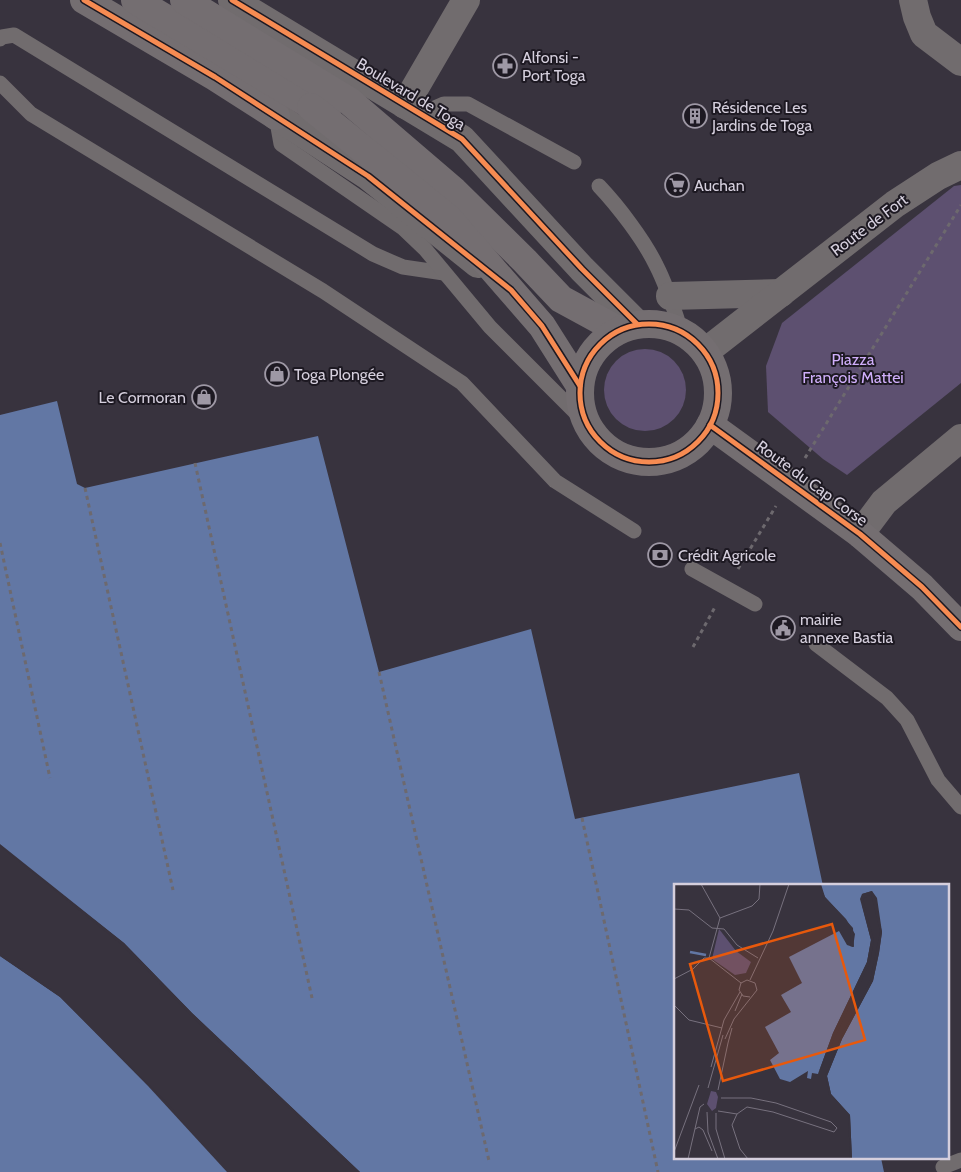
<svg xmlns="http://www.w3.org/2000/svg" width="961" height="1172" font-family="Cabin,sans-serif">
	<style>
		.green { fill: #5d5070 }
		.water { fill: #6277a4 }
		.pier { fill: #38333e }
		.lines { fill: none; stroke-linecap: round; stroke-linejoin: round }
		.path { stroke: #6d696e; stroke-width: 3; stroke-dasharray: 4 4; stroke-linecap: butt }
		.service { stroke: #716c6e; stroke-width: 15 }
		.minor { stroke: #716c6e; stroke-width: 28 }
		.secondary { stroke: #746e71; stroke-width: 28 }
		.cycleway-casing { stroke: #1d1922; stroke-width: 8 }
		.cycleway { stroke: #f68b52; stroke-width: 5 }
		.labels { text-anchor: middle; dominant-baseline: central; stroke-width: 4; stroke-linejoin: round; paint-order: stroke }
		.poi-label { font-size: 16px; fill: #d5cfdd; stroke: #1d1922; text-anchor: start }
		.street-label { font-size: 16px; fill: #d5cfdd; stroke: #1d1922 }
		.park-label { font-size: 16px; fill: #d0affb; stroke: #1d1922 }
		.inset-river { fill: none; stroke: #6277a4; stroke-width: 2.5 }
		.inset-road { fill: none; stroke: #77717e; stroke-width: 1 }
		.view { fill: #e8590c; fill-opacity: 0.15; stroke: #e8590c; stroke-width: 2.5 }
		.inset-edge { fill: none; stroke: #d5cfdd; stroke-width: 2.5 }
	</style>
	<rect width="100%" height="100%" fill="#38333e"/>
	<g class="green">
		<path d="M961,185V383L847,475L823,459L768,412L766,366L782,323L954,186Z"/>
		<circle cx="645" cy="390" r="41"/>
	</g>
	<g class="water">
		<path d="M57,401L77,484L85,488L318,436L379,672L531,629L575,819L799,773L823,886H675V1158H881L884,1172H360L192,1013L124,943L0,844V415Z"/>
		<path d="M0,956L60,997L148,1086L227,1172H0Z"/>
	</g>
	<g class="pier">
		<path d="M0,846L124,943L192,1013L360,1172H357L190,1015L122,945Z"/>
		<path d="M0,954L61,995L175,1111L60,997L0,956Z"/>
	</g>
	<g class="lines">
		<g class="path">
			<path d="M805,458L961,205"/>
			<path d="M195,463L312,998"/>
			<path d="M85,488L173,890"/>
			<path d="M0,543L50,778"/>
			<path d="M738,569L776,506"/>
			<path d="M693,647L715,607"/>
			<path d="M379,672L489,1161"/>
			<path d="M582,818L658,1172"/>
		</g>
		<g class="service">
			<path d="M0,39L2,37L14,35L373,254L403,267L444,273"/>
			<path d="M0,83L31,114L323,291L462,383L555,481L634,531"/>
			<path d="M421,114L444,104H468L574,162"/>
			<path d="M276,116L281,144L403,228L425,249L490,327L586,423"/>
			<path d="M599,186C618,206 644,240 656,265C667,286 674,309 681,331"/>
			<path d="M692,569L755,604"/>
			<path d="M816,644L887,698L907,720L938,780L961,807"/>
			<path d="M943,1167L961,1160"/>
		</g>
		<g class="minor">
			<path d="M232,0L462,139L582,269L637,324"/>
			<path d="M913,0L917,17L924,34L961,62"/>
			<path d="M405,105L466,0"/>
			<path d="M276,116L368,176L478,264"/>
			<path d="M670,296L781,293"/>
			<path d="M705,352L895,204L938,176L961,165"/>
			<path d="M860,534L884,502L961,438"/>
		</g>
		<g class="secondary">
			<path d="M84,0L215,77L276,116"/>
			<path d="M135,0L327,115"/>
			<path d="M184,0L349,101L454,191L525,261L561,299L618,330"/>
			<path d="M311,107L448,218L542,326L580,386"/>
			<circle cx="649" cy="393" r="69"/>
			<path d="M710,425L860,534L922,587L961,627"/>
		</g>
		<g class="cycleway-casing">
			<g id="cycleway">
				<path d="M84,0L215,77L368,176L511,290L542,326L580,386"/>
				<path d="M232,0L462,139L582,269L637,324"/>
				<circle cx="649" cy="393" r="69"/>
				<path d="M710,425L860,534L922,587L961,627"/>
			</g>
		</g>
		<use href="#cycleway" class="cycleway"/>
	</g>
	<defs>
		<g id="pharmacy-ring" transform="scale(1.25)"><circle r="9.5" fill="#1d1922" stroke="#9e98a5" stroke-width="1.5"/><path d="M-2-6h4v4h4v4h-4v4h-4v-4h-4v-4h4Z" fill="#9e98a5"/></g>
		<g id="building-ring" transform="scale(1.25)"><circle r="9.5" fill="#1d1922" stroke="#9e98a5" stroke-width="1.5"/><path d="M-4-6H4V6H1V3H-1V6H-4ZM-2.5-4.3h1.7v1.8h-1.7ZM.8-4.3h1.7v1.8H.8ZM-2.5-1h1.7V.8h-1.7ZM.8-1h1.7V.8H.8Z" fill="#9e98a5"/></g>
		<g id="supermarket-ring" transform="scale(1.25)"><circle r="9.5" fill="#1d1922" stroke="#9e98a5" stroke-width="1.5"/><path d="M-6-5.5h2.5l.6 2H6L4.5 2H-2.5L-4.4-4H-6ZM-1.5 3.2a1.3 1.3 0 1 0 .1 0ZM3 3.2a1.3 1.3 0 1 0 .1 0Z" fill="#9e98a5"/></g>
		<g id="shop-ring" transform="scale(1.25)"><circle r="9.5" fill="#1d1922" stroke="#9e98a5" stroke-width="1.5"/><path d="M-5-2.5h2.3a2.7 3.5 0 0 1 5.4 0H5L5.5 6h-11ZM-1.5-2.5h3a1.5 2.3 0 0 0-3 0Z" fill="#9e98a5"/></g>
		<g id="bank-ring" transform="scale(1.25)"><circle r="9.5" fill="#1d1922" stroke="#9e98a5" stroke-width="1.5"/><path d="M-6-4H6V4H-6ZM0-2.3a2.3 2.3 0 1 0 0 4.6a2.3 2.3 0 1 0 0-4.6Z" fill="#9e98a5"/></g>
		<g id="civic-ring" transform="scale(1.25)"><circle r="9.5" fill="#1d1922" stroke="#9e98a5" stroke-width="1.5"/><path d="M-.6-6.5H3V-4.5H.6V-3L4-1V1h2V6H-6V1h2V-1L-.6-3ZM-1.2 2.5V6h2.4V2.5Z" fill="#9e98a5"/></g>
	</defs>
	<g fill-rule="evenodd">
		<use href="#pharmacy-ring" x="505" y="66"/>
		<use href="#building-ring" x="695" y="116"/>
		<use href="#supermarket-ring" x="677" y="185"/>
		<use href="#shop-ring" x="277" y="374"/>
		<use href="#shop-ring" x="204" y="397"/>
		<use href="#bank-ring" x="660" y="555"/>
		<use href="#civic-ring" x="783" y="628"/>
	</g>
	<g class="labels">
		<g class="poi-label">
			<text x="522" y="57">Alfonsi -<tspan x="522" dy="18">Port Toga</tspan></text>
			<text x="712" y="107">Résidence Les<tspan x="712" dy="18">Jardins de Toga</tspan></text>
			<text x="694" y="185">Auchan</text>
			<text x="294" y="374">Toga Plongée</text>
			<text x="186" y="397" text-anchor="end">Le Cormoran</text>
			<text x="678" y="555">Crédit Agricole</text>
			<text x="800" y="619">mairie<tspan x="800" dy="18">annexe Bastia</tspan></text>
		</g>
		<g class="street-label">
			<text transform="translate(411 94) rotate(31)">Boulevard de Toga</text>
			<text transform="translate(869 225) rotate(-37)">Route de Fort</text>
			<text transform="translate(812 483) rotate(36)">Route du Cap Corse</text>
		</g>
		<g class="park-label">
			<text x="853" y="359">Piazza<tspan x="853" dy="18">François Mattei</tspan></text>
		</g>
	</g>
	<g transform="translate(674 884)">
		<rect width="275" height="275" fill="#38333e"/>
		<path d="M45,45L62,67L77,78L72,89L61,91L38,75ZM37,207L42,208L44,213L42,224L38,227L33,220Z" fill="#5d5070"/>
		<path d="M147,0H275V275H178L176,231L157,210L153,192L168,155L199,97L205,69L208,48L198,7L188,10V21L197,56L193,78L159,149L144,190L138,189L137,195L133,194L134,187L116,198L106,195L96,176L105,169L91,143L117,128L107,111L128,99L115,73L165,47L173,61L179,63L181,50L172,35L151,13Z" fill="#6277a4"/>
		<path d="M145,0L151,13L179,44L180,63L176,62L177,45L149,14ZM198,7L203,14L208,48L205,69L199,97L168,155L153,192L157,210L176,231L178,275H176L174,232L155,211L151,192L166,154L196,96L206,48L197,10L189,15L200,56L196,79L144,190L159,149L193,78L197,56L186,15L188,10Z" fill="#38333e"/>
		<path class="inset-river" d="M16,68L32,71"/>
		<path class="inset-road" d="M27,0L46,34M0,25L15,26L38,44L50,45L63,61L84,74M35,74L46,34L78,22L85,15L86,0M0,95L19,85L30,74H35L67,99M76,96L99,47L115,0M0,121L15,136L48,144M61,127L68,110M51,155L60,135L83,106L81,99L73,96L67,99L65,106L69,112L76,113M54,159L58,144M37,183L50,136L66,108M34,204L49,151M44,206L54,159M47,214H77L102,219L157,238L163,244L160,248L99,228L73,223L63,230L58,241L66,265L74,275M44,227L63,230M33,228L34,248L44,275M42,229V245L51,275M21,245L25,243L29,246L38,267M0,268L25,201M14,275L26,223L30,220"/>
		<path class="view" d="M158,40L191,156L49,197L16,80Z"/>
		<rect width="275" height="275" class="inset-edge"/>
	</g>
</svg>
